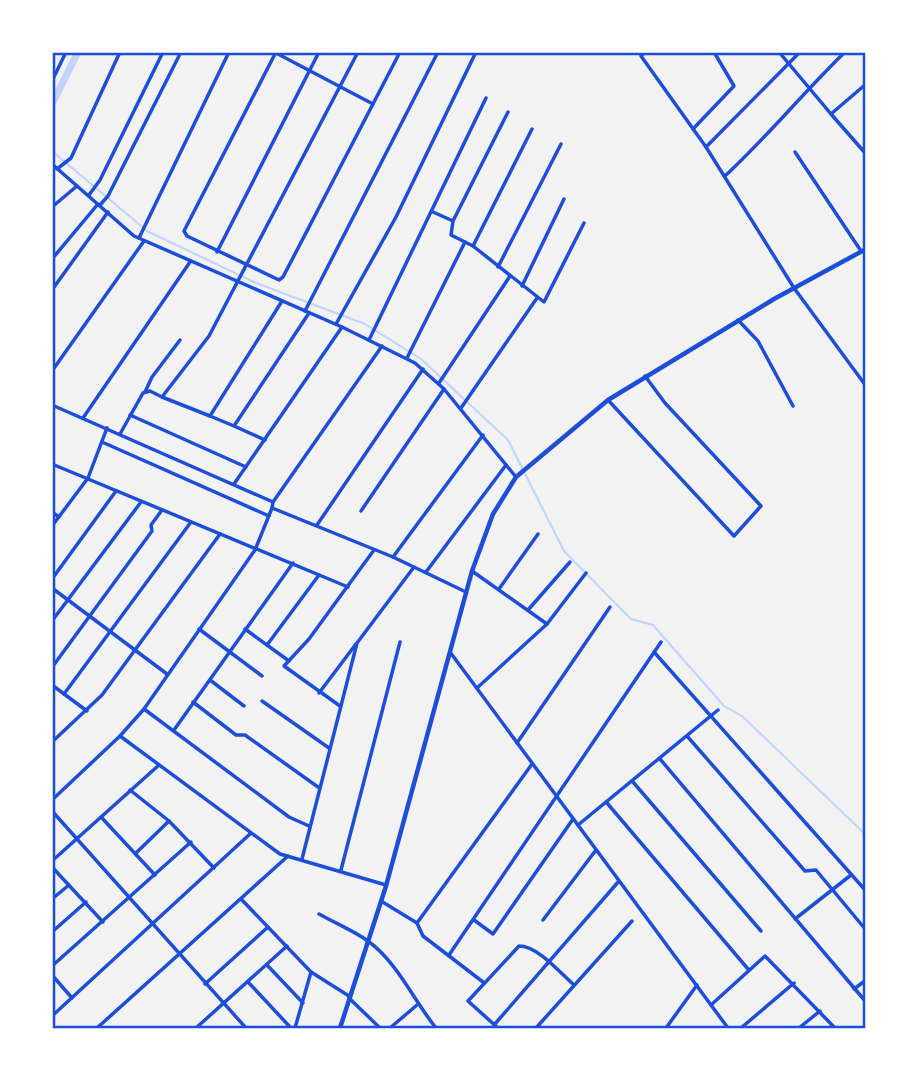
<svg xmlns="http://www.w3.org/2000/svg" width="918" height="1081" font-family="'DejaVu Sans',sans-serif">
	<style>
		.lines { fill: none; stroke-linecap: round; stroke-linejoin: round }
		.stream { stroke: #bfd3fe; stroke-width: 2 }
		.canal { stroke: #bfd3fe; stroke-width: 7 }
		.minor { stroke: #1d4ed8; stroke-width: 3.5 }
		.tertiary { stroke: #1d4ed8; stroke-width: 4.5 }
		.neatline { fill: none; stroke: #1d4ed8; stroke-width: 2.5 }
	</style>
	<rect width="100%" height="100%" fill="#f2f2f2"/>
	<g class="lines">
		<path class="stream" d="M52,151L147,231L256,283L365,324L421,359L508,440L564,551L631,619L653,625L724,706L742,716L866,835"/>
		<path class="canal" d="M52,104L78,52"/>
		<g class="minor">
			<path d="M276,52L184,231L187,236L279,280L283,277L400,52"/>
			<path d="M645,52L641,56L706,147L794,288L866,386"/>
			<path d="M779,52L831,114L866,84"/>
			<path d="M276,53L373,104"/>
			<path d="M52,81L66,52"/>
			<path d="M508,112L453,221L451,235L473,246L532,129"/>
			<path d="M831,114L866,154"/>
			<path d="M693,129L734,86L714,52"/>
			<path d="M706,147L800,52"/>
			<path d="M795,152L861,251"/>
			<path d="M52,164L134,236L342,327L415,363L444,389L516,477"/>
			<path d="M57,169L71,158L120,52"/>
			<path d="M725,176C767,137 803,93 845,52"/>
			<path d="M89,195L100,180L163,52"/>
			<path d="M100,205L108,196L181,52"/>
			<path d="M52,207L77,186"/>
			<path d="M433,212L453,221"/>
			<path d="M139,238L229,52"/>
			<path d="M473,246L544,302L584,223"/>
			<path d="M217,252L319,52"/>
			<path d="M52,259L98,204"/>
			<path d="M498,267L561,144"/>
			<path d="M522,286L564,199"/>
			<path d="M52,290L108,212"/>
			<path d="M305,311L438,52"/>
			<path d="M738,320L758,341L793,406"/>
			<path d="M336,324L396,217L476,52"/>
			<path d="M369,340L486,98"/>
			<path d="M407,358L465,242"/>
			<path d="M52,371L144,241"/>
			<path d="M439,383L510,276"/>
			<path d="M145,392L152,377L180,340"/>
			<path d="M162,397L210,416"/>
			<path d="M608,400L734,536L761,506L665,403L645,376"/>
			<path d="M52,405L273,502L272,508L393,557L466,592"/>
			<path d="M461,408L537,298"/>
			<path d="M130,415L246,467"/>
			<path d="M83,418L190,262"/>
			<path d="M234,426L210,416L282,301"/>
			<path d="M120,434L143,393L150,391L162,397L209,336L358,52"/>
			<path d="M265,440L234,426L309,313"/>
			<path d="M102,442L269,516"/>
			<path d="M52,464L348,587"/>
			<path d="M234,484L342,327"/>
			<path d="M273,502L382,346"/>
			<path d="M361,511L444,389"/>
			<path d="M52,512L59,517"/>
			<path d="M317,525L423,369"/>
			<path d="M52,526L88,478L107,428"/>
			<path d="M393,557L483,435"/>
			<path d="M472,571L547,624"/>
			<path d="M426,572L506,465"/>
			<path d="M52,579L116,491"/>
			<path d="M52,588L167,674"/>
			<path d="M499,589L538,534"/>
			<path d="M528,610L570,562"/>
			<path d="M52,621L141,502"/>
			<path d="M199,629L262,676"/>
			<path d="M245,629L289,661"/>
			<path d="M267,645L319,575"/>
			<path d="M450,652L728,1028"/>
			<path d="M654,652L866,891"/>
			<path d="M53,666L152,531L151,525L162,510"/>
			<path d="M210,680L244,706"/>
			<path d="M52,685L87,711"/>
			<path d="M477,688L547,624L586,573"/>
			<path d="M319,693L356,644"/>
			<path d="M64,694L191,522"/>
			<path d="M262,701L329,748"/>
			<path d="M193,702L236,735H245L318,787"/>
			<path d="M340,706L284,666L309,639L374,550"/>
			<path d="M144,709L289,817L309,826"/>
			<path d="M174,730L293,563"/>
			<path d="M120,736L280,854L386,885"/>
			<path d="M687,736L805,871L816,870L866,930"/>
			<path d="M52,742L102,695L220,534"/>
			<path d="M517,743L610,607"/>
			<path d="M660,759L866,1002"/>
			<path d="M633,782L761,931"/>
			<path d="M130,790L169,821L214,868"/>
			<path d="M52,800L120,736L144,709L255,550L272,508"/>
			<path d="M607,803L748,969"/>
			<path d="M52,811L246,1028"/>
			<path d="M101,817L155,875"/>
			<path d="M578,825L718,710"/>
			<path d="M136,853L169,821"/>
			<path d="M302,859L357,643L414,567"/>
			<path d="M52,861L159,765"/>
			<path d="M52,867L103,922"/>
			<path d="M341,870L400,642"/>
			<path d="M52,899L69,885"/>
			<path d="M242,900L311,972L349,996"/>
			<path d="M381,901L417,923"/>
			<path d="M319,914C335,923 354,931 368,941C398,963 414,1001 436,1028"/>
			<path d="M795,919L851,875"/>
			<path d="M474,920L493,934L573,819"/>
			<path d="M543,920L596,850"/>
			<path d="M52,932L86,902"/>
			<path d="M449,955L661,642"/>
			<path d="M267,965L303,1003"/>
			<path d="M52,966L191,842"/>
			<path d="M52,975L72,998"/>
			<path d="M248,982L291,1028"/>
			<path d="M483,982L423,936L417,923L532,764"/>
			<path d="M205,984L268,927"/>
			<path d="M854,989L866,980"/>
			<path d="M349,998L380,1028"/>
			<path d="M711,1005L765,956L835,1028"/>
			<path d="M52,1016L250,834"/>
			<path d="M494,1025L619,881"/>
			<path d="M97,1028L288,856"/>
			<path d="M196,1028L287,946"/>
			<path d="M295,1028L311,972"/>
			<path d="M390,1028L417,1005"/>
			<path d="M498,1028L468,1001L519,946C538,946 560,973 574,985"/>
			<path d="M536,1028L632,921"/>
			<path d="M666,1028L697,985"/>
			<path d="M741,1028L794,983"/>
			<path d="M799,1028L820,1011"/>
		</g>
		<path class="tertiary" d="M340,1028L386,886L472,571L493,514L516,477L608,400L774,299L866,249"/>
	</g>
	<rect width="918" height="1081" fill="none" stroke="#ffffff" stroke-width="108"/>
	<rect x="54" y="54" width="810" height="973" class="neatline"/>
</svg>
